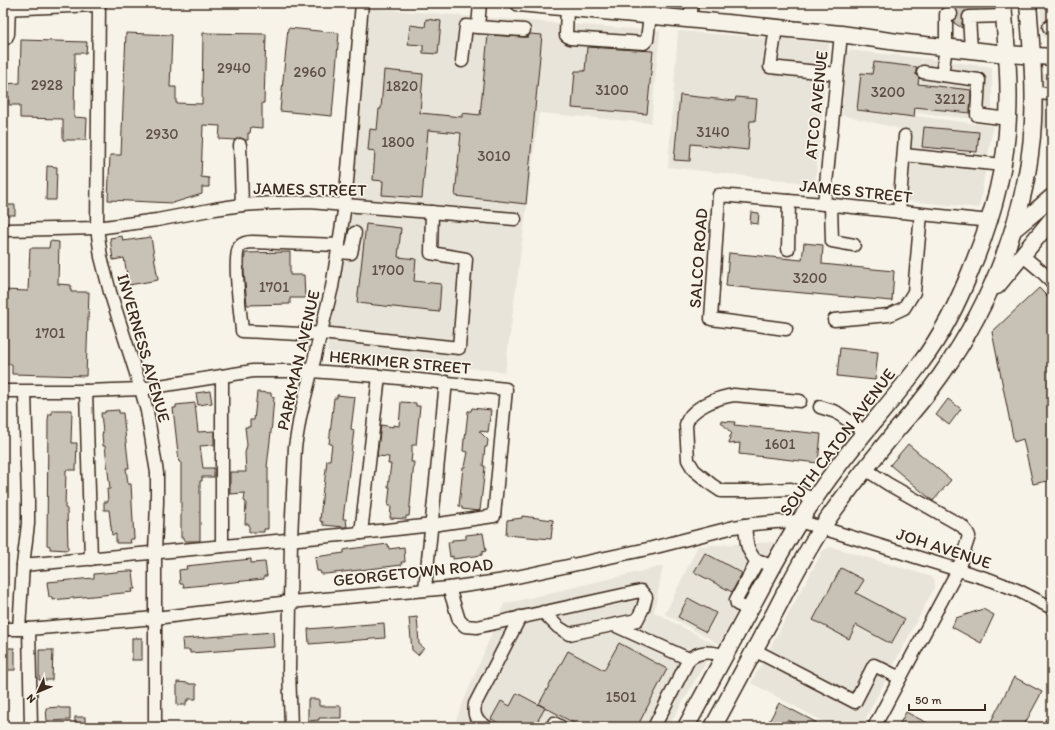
<svg xmlns="http://www.w3.org/2000/svg" width="1055" height="730" font-family="Itim,sans-serif">
	<style>
		.built { fill: #e9e4d9 }
		.building { fill: #c8c1b6; stroke: #3b2a1e }
		.lines { fill: none; stroke-linecap: round; stroke-linejoin: round }
		.minor-tunnel { stroke: #d1cbc0; stroke-width: 12; stroke-dasharray: 12 6; stroke-linecap: butt }
		.minor-casing { stroke: #3b2a1e; stroke-width: 15 }
		.major-casing { stroke: #3b2a1e; stroke-width: 19 }
		.minor { stroke: #f7f3e8; stroke-width: 12 }
		.major { stroke: #f7f3e8; stroke-width: 16 }
		.labels { text-anchor: middle; dominant-baseline: central; stroke-width: 3.5; stroke-linejoin: round; paint-order: stroke }
		.number-label { font-size: 15px; fill: #5e5044 }
		.street-label { font-size: 17px; fill: #3b2a1e; stroke: #f7f3e8 }
	</style>
	<rect width="100%" height="100%" fill="#f7f3e8"/>
	<filter id="ink" filterUnits="userSpaceOnUse"><feTurbulence type="fractalNoise" baseFrequency=".025" numOctaves="2"/><feDisplacementMap in="SourceGraphic" scale="8" xChannelSelector="R" yChannelSelector="G"/><feConvolveMatrix kernelMatrix="1 2 1 2 8 2 1 2 1" color-interpolation-filters="sRGB"/></filter>
	<g filter="url(#ink)">
		<g class="built">
			<path d="M1040,3H1052V38L1043,37Z"/>
			<path d="M366,8L660,31L651,123L539,113L505,372L327,352Z"/>
			<path d="M678,31L829,43L815,184L668,167Z"/>
			<path d="M846,50L922,58L916,116L993,126L979,208L890,199L901,129L842,115Z"/>
			<path d="M923,58L992,67V121L917,113Z"/>
			<path d="M1042,74H1052V130L1042,129Z"/>
			<path d="M775,542L719,644L665,614L698,546Z"/>
			<path d="M832,547L932,577L935,580L934,588L861,727H834L751,683L823,550L828,548Z"/>
			<path d="M663,566L654,612L716,645L668,727H453L504,604Z"/>
		</g>
		<g class="building">
			<path d="M957,3H977L973,9L965,10L963,13L962,17V28L954,23V21L957,18L958,14V11L955,7Z"/>
			<path d="M426,19L441,21L438,54L423,53V45L408,44L410,25L425,27Z"/>
			<path d="M288,28L339,33L332,116L280,111Z"/>
			<path d="M126,33L172,35L170,87H176V103L202,104L203,33L266,34L264,103H262V128L251,127L250,133H248V140H245L240,138L235,140L219,139L220,126L203,125L201,177L209,178V187H202V194L173,203L108,200L110,155H121Z"/>
			<path d="M530,34L542,35L526,204L455,196L461,133L428,130L422,198L382,195L383,181L373,180L375,151L368,150L370,129L377,130L379,109H381L384,70L423,74L420,113L462,117V113L480,115L488,35L524,37H528Z"/>
			<path d="M21,40L87,42L86,53H75L74,117L87,118L86,140H63V119L20,118V105H9V96H3V84L20,83Z"/>
			<path d="M587,47L653,51L647,114L572,108L575,71H585Z"/>
			<path d="M874,62L917,67L916,71V75L919,78L918,84L971,90L970,113L915,107L914,117L857,110L861,73L872,74Z"/>
			<path d="M680,95L735,101L736,97L757,99L755,121H750L748,150L691,144L690,161L674,160Z"/>
			<path d="M924,127L979,132L977,152L922,147Z"/>
			<path d="M47,166L57,167L56,200H46Z"/>
			<rect x="4" y="205" width="11" height="10"/>
			<path d="M751,212L759,213L758,224L750,223Z"/>
			<path d="M366,224L401,228L398,257L416,259L414,281L441,284L439,312L357,303Z"/>
			<path d="M122,236L123,241L151,237L158,280L129,285L124,258L113,260L110,238Z"/>
			<path d="M50,241L59,242L58,284L71,285V292H89L86,376L12,374V364H3V290L28,291L30,248H49Z"/>
			<path d="M804,243L823,245L822,264L894,271L892,301L726,286L729,253L802,260Z"/>
			<path d="M290,252V275H304L305,298H290V304L247,305L244,272L245,253Z"/>
			<path d="M1039,288L1052,301V480L1033,484L1023,439L1014,442L992,332Z"/>
			<path d="M840,348L878,352L875,380L837,376Z"/>
			<path d="M210,391L212,403L198,405L196,393Z"/>
			<path d="M257,392L271,393V396L274,397L272,422V423L267,467H268V529H264V532H249V524H245L246,502L244,501L245,493L230,494V472H246L245,453L247,445L245,427H250V420H254Z"/>
			<path d="M337,395L355,397L351,429L354,430L343,519H346L347,527H344L323,525V522L320,521L323,487H324L327,460H330L332,444H329L334,398H337Z"/>
			<path d="M948,399L961,409L949,425L936,415Z"/>
			<path d="M401,402L416,403V406H420L416,445H412V453L411,462H414L409,516H406V519L390,518L391,506H388L390,487H388L391,464H388L389,457L377,456L381,425L393,427V425L399,426Z"/>
			<path d="M195,403L198,432L214,431V445L200,446L203,468H214V477H202V481H200V541H184V538H181V462H179L173,408H176V405Z"/>
			<path d="M472,408L491,410L488,432L479,431L488,440L487,447H485L483,466H485L484,477L480,510L477,511L462,509V507L459,506L463,467H465L468,452L463,451L464,439H465L468,411H471Z"/>
			<path d="M52,410H72L71,443H77L76,470H66L65,508L67,509L68,550L50,549V546L47,545L48,420L49,414H52Z"/>
			<path d="M119,410V413H123L128,460L129,468H126L128,484H131L134,539H130L131,543H116V534L112,535L109,510H104V502H108L107,489H110L105,446H103L102,434L103,433L101,413H105V411Z"/>
			<path d="M720,421L735,422L734,425L821,434L818,463L739,454L740,443L729,444L730,436L732,434Z"/>
			<path d="M908,444L951,480L933,501L890,465Z"/>
			<path d="M522,516L553,520L551,539L506,535L507,520L522,518Z"/>
			<path d="M483,533L486,551L482,552V555L453,559V556L450,557L448,542H452V540L466,539V535Z"/>
			<path d="M388,544L389,549L404,547L405,562H401L402,565L326,574H321L320,571H317L315,557L344,553V550L349,549Z"/>
			<path d="M705,553L742,573L732,592L694,572Z"/>
			<path d="M251,559V563L265,562L267,576H264V579L184,587L183,584H180L179,570L187,569L186,566Z"/>
			<path d="M841,568L864,580L856,593L905,619L891,644L856,625L849,639L813,620Z"/>
			<path d="M126,571H133L135,589H132L133,592L52,600V597H49L47,582L94,578V574Z"/>
			<path d="M688,598L716,613L706,632L678,617Z"/>
			<path d="M983,609L994,615L981,643L952,627L956,618Z"/>
			<path d="M417,617L419,644L424,648L418,655L412,650L409,618Z"/>
			<path d="M384,623L385,638L309,644L308,629Z"/>
			<path d="M273,632L274,647L190,653V650H183L182,639Z"/>
			<rect x="132" y="638" width="10" height="22"/>
			<path d="M619,643L667,669L637,727H581L539,704L568,651L604,670Z"/>
			<path d="M4,648H14V651H15V670H3V651H4Z"/>
			<path d="M39,650H53L52,680H39Z"/>
			<path d="M1014,677L1042,692L1023,727H988Z"/>
			<path d="M177,682L189,683V684H196V699H188V701H186V705H177Z"/>
			<path d="M517,693L545,708L534,727H516L511,724L509,727H506L491,719L501,701L510,706Z"/>
			<path d="M308,699H319V706H341V718H319V720L308,721Z"/>
			<path d="M779,703L825,727H801L787,720L783,727H766Z"/>
			<path d="M59,707L60,708H70V720L47,721L46,708Z"/>
			<path d="M906,712L935,727H898Z"/>
			<rect x="75" y="717" width="10" height="9"/>
		</g>
		<g class="lines">
			<path class="minor-tunnel" d="M951,14L969,17L973,3"/>
			<g class="minor-casing">
				<g id="minor">
					<path d="M99,3L97,228L101,257L110,292L141,389L147,411L157,473V502L155,552V727"/>
					<path d="M567,7L566,35L570,38L644,43L647,40L650,15"/>
					<path d="M951,14H946V47L942,75L979,80L977,115L1008,119"/>
					<path d="M690,19L692,3"/>
					<path d="M478,27L524,30"/>
					<path d="M1049,27H1052"/>
					<path d="M776,28L770,67L837,74"/>
					<path d="M3,38H6L8,34L9,7"/>
					<path d="M971,50L969,17L1004,16"/>
					<path d="M462,61L466,26L478,27L480,3"/>
					<path d="M923,72L942,75"/>
					<path d="M1034,93L1052,94"/>
					<path d="M240,145L242,205"/>
					<path d="M904,155L1003,165"/>
					<path d="M824,204L841,34"/>
					<path d="M831,205L832,241L854,245"/>
					<path d="M899,212L905,136"/>
					<path d="M9,230L97,228L157,220L215,209L242,205L275,203L310,202L345,205L515,219"/>
					<path d="M339,245L252,242C248,242 243,243 240,246C232,254 241,317 242,331L300,334L321,333L459,348L466,259L431,253L432,212"/>
					<path d="M788,249L789,201"/>
					<path d="M338,252L351,253L355,233"/>
					<path d="M1022,255L1041,271L1052,282"/>
					<path d="M834,320L889,315L904,308L914,292L921,214"/>
					<path d="M786,329L711,319L719,195L824,204L990,221"/>
					<path d="M3,391H86L141,389L253,371H311L379,376L506,389L494,516L432,525L361,533L23,565"/>
					<path d="M86,391L91,559"/>
					<path d="M800,401L734,395C719,397 689,408 686,425L688,460L694,470L712,485L721,491H746L791,489L814,500"/>
					<path d="M820,407L836,412L865,432"/>
					<path d="M865,469L888,484L962,526L967,532L969,536L958,570L874,727"/>
					<path d="M745,525C747,542 745,548 757,562"/>
					<path d="M361,533L379,376"/>
					<path d="M222,546V376"/>
					<path d="M449,588L459,620L465,626L477,627L636,592L641,591L646,597L643,608L637,620L569,634L558,627L543,612"/>
					<path d="M425,589L446,382"/>
					<path d="M749,610L737,604L736,600L757,562L760,561L772,567"/>
					<path d="M614,625L689,659"/>
					<path d="M3,629H29L155,618L290,602L449,588L498,581L652,548L734,527L753,524L775,522L799,521L822,528L991,580L1017,590L1052,608"/>
					<path d="M19,629L23,565L28,524V501L25,392"/>
					<path d="M29,629L31,727"/>
					<path d="M754,650L855,702L874,665L900,678"/>
					<path d="M554,723L561,727"/>
					<path d="M291,727L289,669L291,539L295,447L300,417L332,287L337,256L345,205L362,3"/>
					<path d="M487,727C476,720 473,717 475,704L520,617"/>
					<path d="M654,727L689,659C701,650 710,652 725,655"/>
					<path d="M1050,727L1052,722"/>
				</g>
			</g>
			<g class="major-casing">
				<g id="major">
					<path d="M519,3L841,34L897,42L1007,54L1052,57"/>
					<path d="M3,7L95,3"/>
					<path d="M1014,229L1037,210L1052,197"/>
					<path d="M997,286L1052,219"/>
					<path d="M686,727C708,686 730,645 752,605C769,574 785,542 805,513C820,490 836,468 853,447C875,419 899,393 920,364C942,335 959,301 972,267C992,219 1006,169 1008,117C1010,79 1006,41 1003,3"/>
					<path d="M713,727C734,689 754,650 775,612C790,583 805,553 823,526C845,493 870,463 895,432C911,414 927,395 941,375C992,303 1029,210 1033,121C1035,82 1031,42 1028,3"/>
				</g>
			</g>
			<use href="#minor" class="minor"/>
			<use href="#major" class="major"/>
		</g>
	</g>
	<g class="labels">
		<g class="number-label">
			<text x="234" y="68">2940</text>
			<text x="310" y="72">2960</text>
			<text x="47" y="85">2928</text>
			<text x="402" y="86">1820</text>
			<text x="612" y="90">3100</text>
			<text x="888" y="92">3200</text>
			<text x="950" y="99">3212</text>
			<text x="713" y="132">3140</text>
			<text x="162" y="134">2930</text>
			<text x="398" y="142">1800</text>
			<text x="494" y="156">3010</text>
			<text x="388" y="270">1700</text>
			<text x="810" y="278">3200</text>
			<text x="274" y="287">1701</text>
			<text x="50" y="333">1701</text>
			<text x="780" y="444">1601</text>
			<text x="621" y="697">1501</text>
		</g>
		<g class="street-label">
			<text transform="translate(816 105) rotate(-84)">ATCO AVENUE</text>
			<text transform="translate(310 189) rotate(1)">JAMES STREET</text>
			<text transform="translate(856 191) rotate(6)">JAMES STREET</text>
			<text transform="translate(698 258) rotate(-86)">SALCO ROAD</text>
			<text transform="translate(144 348) rotate(74)">INVERNESS AVENUE</text>
			<text transform="translate(298 360) rotate(-77)">PARKMAN AVENUE</text>
			<text transform="translate(400 362) rotate(5)">HERKIMER STREET</text>
			<text transform="translate(837 442) rotate(-53)">SOUTH CATON AVENUE</text>
			<text transform="translate(944 548) rotate(18)">JOH AVENUE</text>
			<text transform="translate(413 572) rotate(-6)">GEORGETOWN ROAD</text>
		</g>
	</g>
	<rect width="1055" height="730" fill="none" stroke="#f7f3e8" stroke-width="16"/>
	<rect x="8" y="8" width="1039" height="714" fill="none" stroke="#3b2a1e" stroke-width="1.5" filter="url(#ink)"/>
	<g transform="translate(38 692) rotate(226)" stroke="#f7f3e8" stroke-width="3" paint-order="stroke">
	<path d="M0-3L7 15L0 10L-7 15Z" fill="#3b2a1e"/>
	<text y="-6" font-size="11" font-weight="bold" text-anchor="middle" fill="#3b2a1e">N</text>
	</g>
	<path d="M909 704v6h76v-6" fill="none" stroke="#3b2a1e" stroke-width="2"/>
	<text x="915" y="704" font-size="12" fill="#3b2a1e" stroke="#f7f3e8" stroke-width="3" paint-order="stroke">50 m</text>
</svg>
